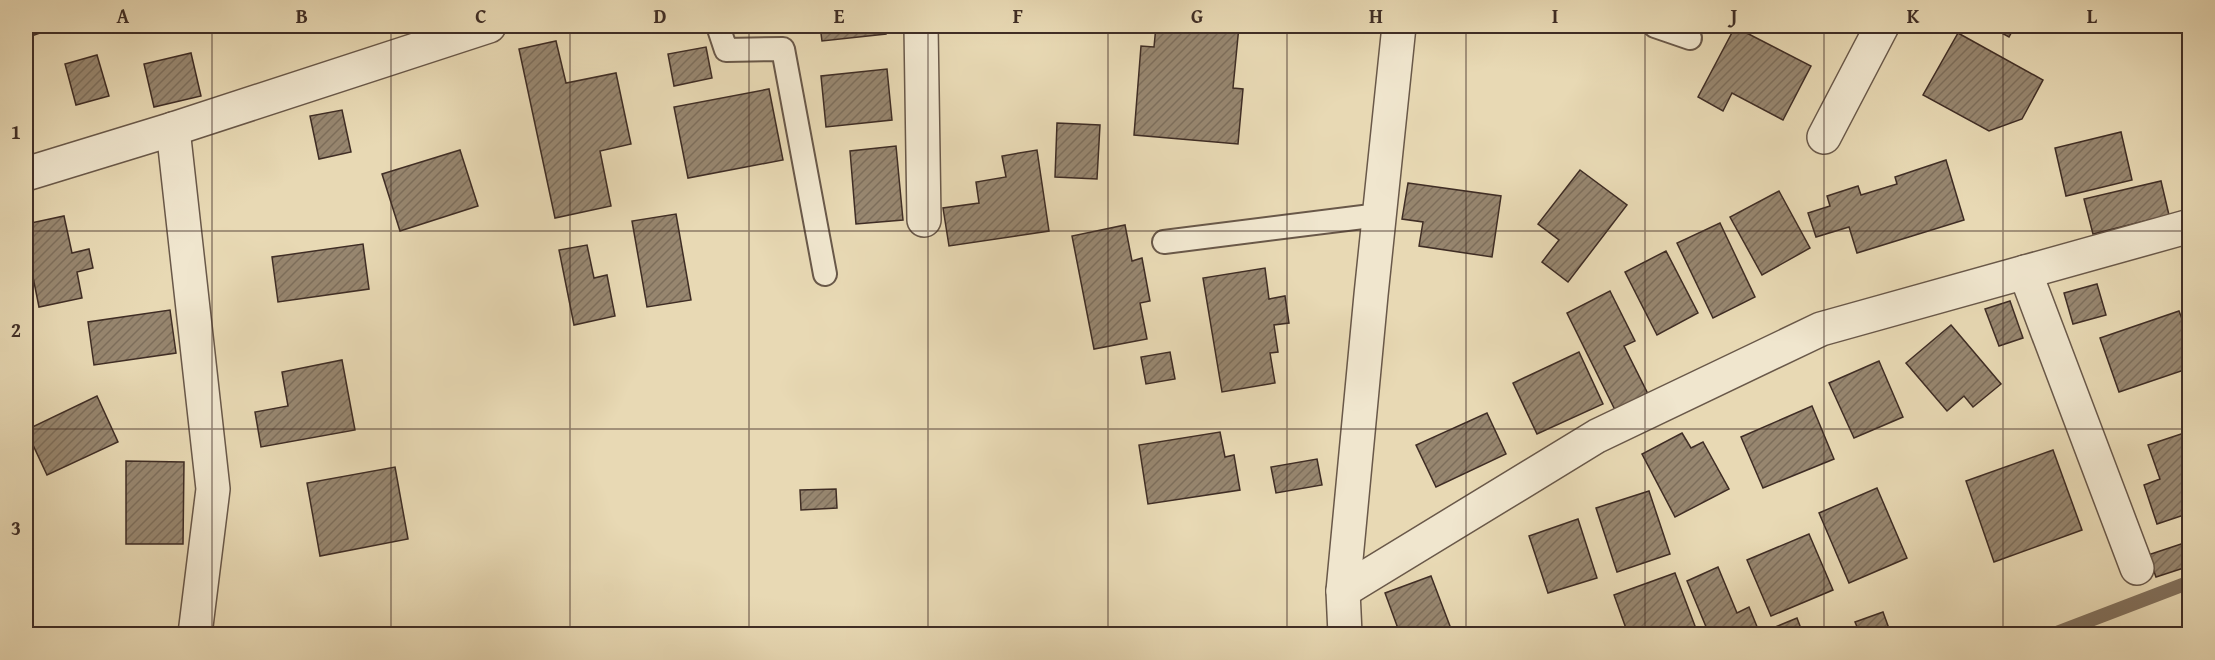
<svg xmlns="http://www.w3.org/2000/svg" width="2215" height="660" font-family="'Gentium Book Plus',serif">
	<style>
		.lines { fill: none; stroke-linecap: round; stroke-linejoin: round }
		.stream { stroke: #82715d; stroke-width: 14 }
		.building { fill: url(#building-hatch); stroke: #3f2d25; stroke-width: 1.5 }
		.service-casing { stroke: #695849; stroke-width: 26 }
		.minor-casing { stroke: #695849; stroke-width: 36 }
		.service { stroke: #f0e6ce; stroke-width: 22 }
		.minor { stroke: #f0e6ce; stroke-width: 33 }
		.grid { fill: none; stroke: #3f2d25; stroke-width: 1.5; stroke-opacity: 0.55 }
		.neatline { fill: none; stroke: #3f2d25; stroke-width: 2 }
		.grid-label { font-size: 20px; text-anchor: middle; font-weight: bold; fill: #3f2d25 }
	</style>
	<defs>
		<pattern id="building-hatch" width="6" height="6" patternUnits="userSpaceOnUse" patternTransform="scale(1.5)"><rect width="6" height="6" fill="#97866f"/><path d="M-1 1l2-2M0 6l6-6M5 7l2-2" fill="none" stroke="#7d6e5b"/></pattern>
	</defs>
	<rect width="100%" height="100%" fill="#e8d9b4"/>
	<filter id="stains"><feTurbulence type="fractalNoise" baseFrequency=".00333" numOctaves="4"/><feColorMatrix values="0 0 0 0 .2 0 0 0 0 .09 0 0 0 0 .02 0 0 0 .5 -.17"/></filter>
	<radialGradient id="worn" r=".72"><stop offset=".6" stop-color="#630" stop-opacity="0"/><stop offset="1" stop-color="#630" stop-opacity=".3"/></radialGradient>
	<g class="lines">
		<path class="stream" d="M2054,634L2190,582"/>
	</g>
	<g class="building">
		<path d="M26,26H38L40,33L26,38Z"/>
		<path d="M748,26H772L750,31Z"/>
		<path d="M820,26H886V34L822,41Z"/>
		<path d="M1156,26H1239L1233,88L1243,89L1238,144L1134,135L1141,46L1154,47Z"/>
		<path d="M1989,26H2015L2009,37Z"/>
		<path d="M2023,26H2036L2033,31Z"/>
		<path d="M1735,27L1811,66L1783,120L1732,93L1723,111L1698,97Z"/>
		<path d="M1958,33L2043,80L2022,119L1989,131L1923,95Z"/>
		<path d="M556,41L566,83L616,73L631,144L600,151L611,206L555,218L519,49Z"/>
		<path d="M706,47L712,78L674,86L668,54Z"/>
		<path d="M191,53L201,96L154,107L144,64Z"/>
		<path d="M97,55L109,96L76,105L65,64Z"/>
		<path d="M887,69L892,120L826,127L821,76Z"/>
		<path d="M769,89L783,160L688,178L674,107Z"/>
		<path d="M342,110L351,152L319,159L310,116Z"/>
		<path d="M1057,123L1100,125L1097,179L1055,177Z"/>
		<path d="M2121,132L2132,180L2066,196L2055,148Z"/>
		<path d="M896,146L903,220L856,224L850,151Z"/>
		<path d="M460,150L478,206L400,231L382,174Z"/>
		<path d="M1037,150L1049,231L949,246L943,208L979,203L976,182L1006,177L1002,156Z"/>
		<path d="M1946,160L1964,220L1857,253L1849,227L1816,237L1808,213L1830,206L1827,196L1858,186L1861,195L1897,184L1895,177Z"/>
		<path d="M1580,170L1627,205L1568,282L1542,262L1559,240L1538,224Z"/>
		<path d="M2161,181L2169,215L2093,234L2084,199Z"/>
		<path d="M1408,183L1501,196L1492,257L1419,246L1423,222L1402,219Z"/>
		<path d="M1779,191L1810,248L1762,275L1730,217Z"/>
		<path d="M676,214L691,300L647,307L632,221Z"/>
		<path d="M64,216L72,253L89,249L93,268L77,272L82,298L39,307L26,242V224Z"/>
		<path d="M1720,223L1755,297L1713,318L1677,243Z"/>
		<path d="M1125,225L1132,261L1142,258L1150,301L1140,303L1147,339L1094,349L1072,236Z"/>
		<path d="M363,244L369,289L278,302L272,257Z"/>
		<path d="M587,245L594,278L607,275L615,316L574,325L559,250Z"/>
		<path d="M1666,251L1698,313L1657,335L1625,272Z"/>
		<path d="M1265,268L1269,299L1285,296L1289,323L1274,325L1278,352L1270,353L1275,383L1222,392L1203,278Z"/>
		<path d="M2097,284L2106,315L2073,324L2064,293Z"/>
		<path d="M1610,291L1635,341L1624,346L1649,396L1616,412L1567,313Z"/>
		<path d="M2010,301L2023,338L1999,346L1985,309Z"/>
		<path d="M170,310L176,353L94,365L88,322Z"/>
		<path d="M2179,311L2190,340V368L2119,392L2100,338Z"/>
		<path d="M1951,325L2001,384L1973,407L1964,396L1947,411L1906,363Z"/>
		<path d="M1170,352L1175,379L1146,384L1141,357Z"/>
		<path d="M1579,352L1603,404L1537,434L1513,383Z"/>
		<path d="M342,360L355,430L261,447L255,412L288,406L282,372Z"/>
		<path d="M1879,361L1903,417L1854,438L1829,383Z"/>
		<path d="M97,396L118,442L47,475L26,430Z"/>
		<path d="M1812,406L1834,459L1763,488L1741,437Z"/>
		<path d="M1487,413L1506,454L1436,487L1416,445Z"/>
		<path d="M2190,431V513L2157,524L2144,485L2160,479L2148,445Z"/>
		<path d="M1220,432L1225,457L1234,455L1240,490L1148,504L1139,445Z"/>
		<path d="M1682,433L1691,448L1703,442L1729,489L1675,517L1642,454Z"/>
		<path d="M2053,450L2082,530L1994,562L1966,481Z"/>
		<path d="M1317,459L1322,485L1276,493L1271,467Z"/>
		<path d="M126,461L184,462L183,544H126Z"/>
		<path d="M395,467L408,539L320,556L307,483Z"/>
		<path d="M1877,488L1907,558L1849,583L1819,513Z"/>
		<path d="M836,489L837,508L801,510L800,490Z"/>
		<path d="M1649,491L1670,554L1617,572L1596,508Z"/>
		<path d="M1578,519L1597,578L1548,593L1529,536Z"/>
		<path d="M1809,534L1833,590L1771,616L1747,560Z"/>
		<path d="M2190,541V566L2156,577L2148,555Z"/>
		<path d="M1718,567L1737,613L1749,607L1760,634H1709L1687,581Z"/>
		<path d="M1675,573L1698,634H1628L1614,595Z"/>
		<path d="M1431,576L1453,634H1400L1385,593Z"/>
		<path d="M1883,612L1891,634H1860L1855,622Z"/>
		<path d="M1797,618L1803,634H1776L1773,628Z"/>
	</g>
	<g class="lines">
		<g class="service-casing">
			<g id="service">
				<path d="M718,26L726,50L783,49L825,274"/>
				<path d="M1655,26L1690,38"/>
				<path d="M1164,242L1379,215"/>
			</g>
		</g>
		<g class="minor-casing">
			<g id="minor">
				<path d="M921,26L924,220"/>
				<path d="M173,129L213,489L195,634"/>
				<path d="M1824,137L1882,26"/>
				<path d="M26,174L173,129L489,26"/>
				<path d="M2025,272L2137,568"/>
				<path d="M1343,591L1597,436L1821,329L2190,226"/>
				<path d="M1345,634L1343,591L1371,295L1399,26"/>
			</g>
		</g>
		<use href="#service" class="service"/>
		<use href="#minor" class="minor"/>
	</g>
	<path class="grid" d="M212,26V634M391,26V634M570,26V634M749,26V634M928,26V634M1108,26V634M1287,26V634M1466,26V634M1645,26V634M1824,26V634M2003,26V634M26,231H2190M26,429H2190"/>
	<rect width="2215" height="660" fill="none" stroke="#e8d9b4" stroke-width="66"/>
	<rect x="33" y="33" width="2149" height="594" class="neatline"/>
	<g class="grid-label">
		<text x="123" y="23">A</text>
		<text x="302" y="23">B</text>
		<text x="481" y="23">C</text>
		<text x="660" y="23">D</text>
		<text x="839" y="23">E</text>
		<text x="1018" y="23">F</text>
		<text x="1197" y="23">G</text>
		<text x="1376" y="23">H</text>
		<text x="1555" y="23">I</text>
		<text x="1734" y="23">J</text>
		<text x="1913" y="23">K</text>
		<text x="2092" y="23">L</text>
		<text x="16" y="139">1</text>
		<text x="16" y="337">2</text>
		<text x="16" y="535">3</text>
	</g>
	<rect width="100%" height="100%" filter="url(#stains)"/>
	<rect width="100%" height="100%" fill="url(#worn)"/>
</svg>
